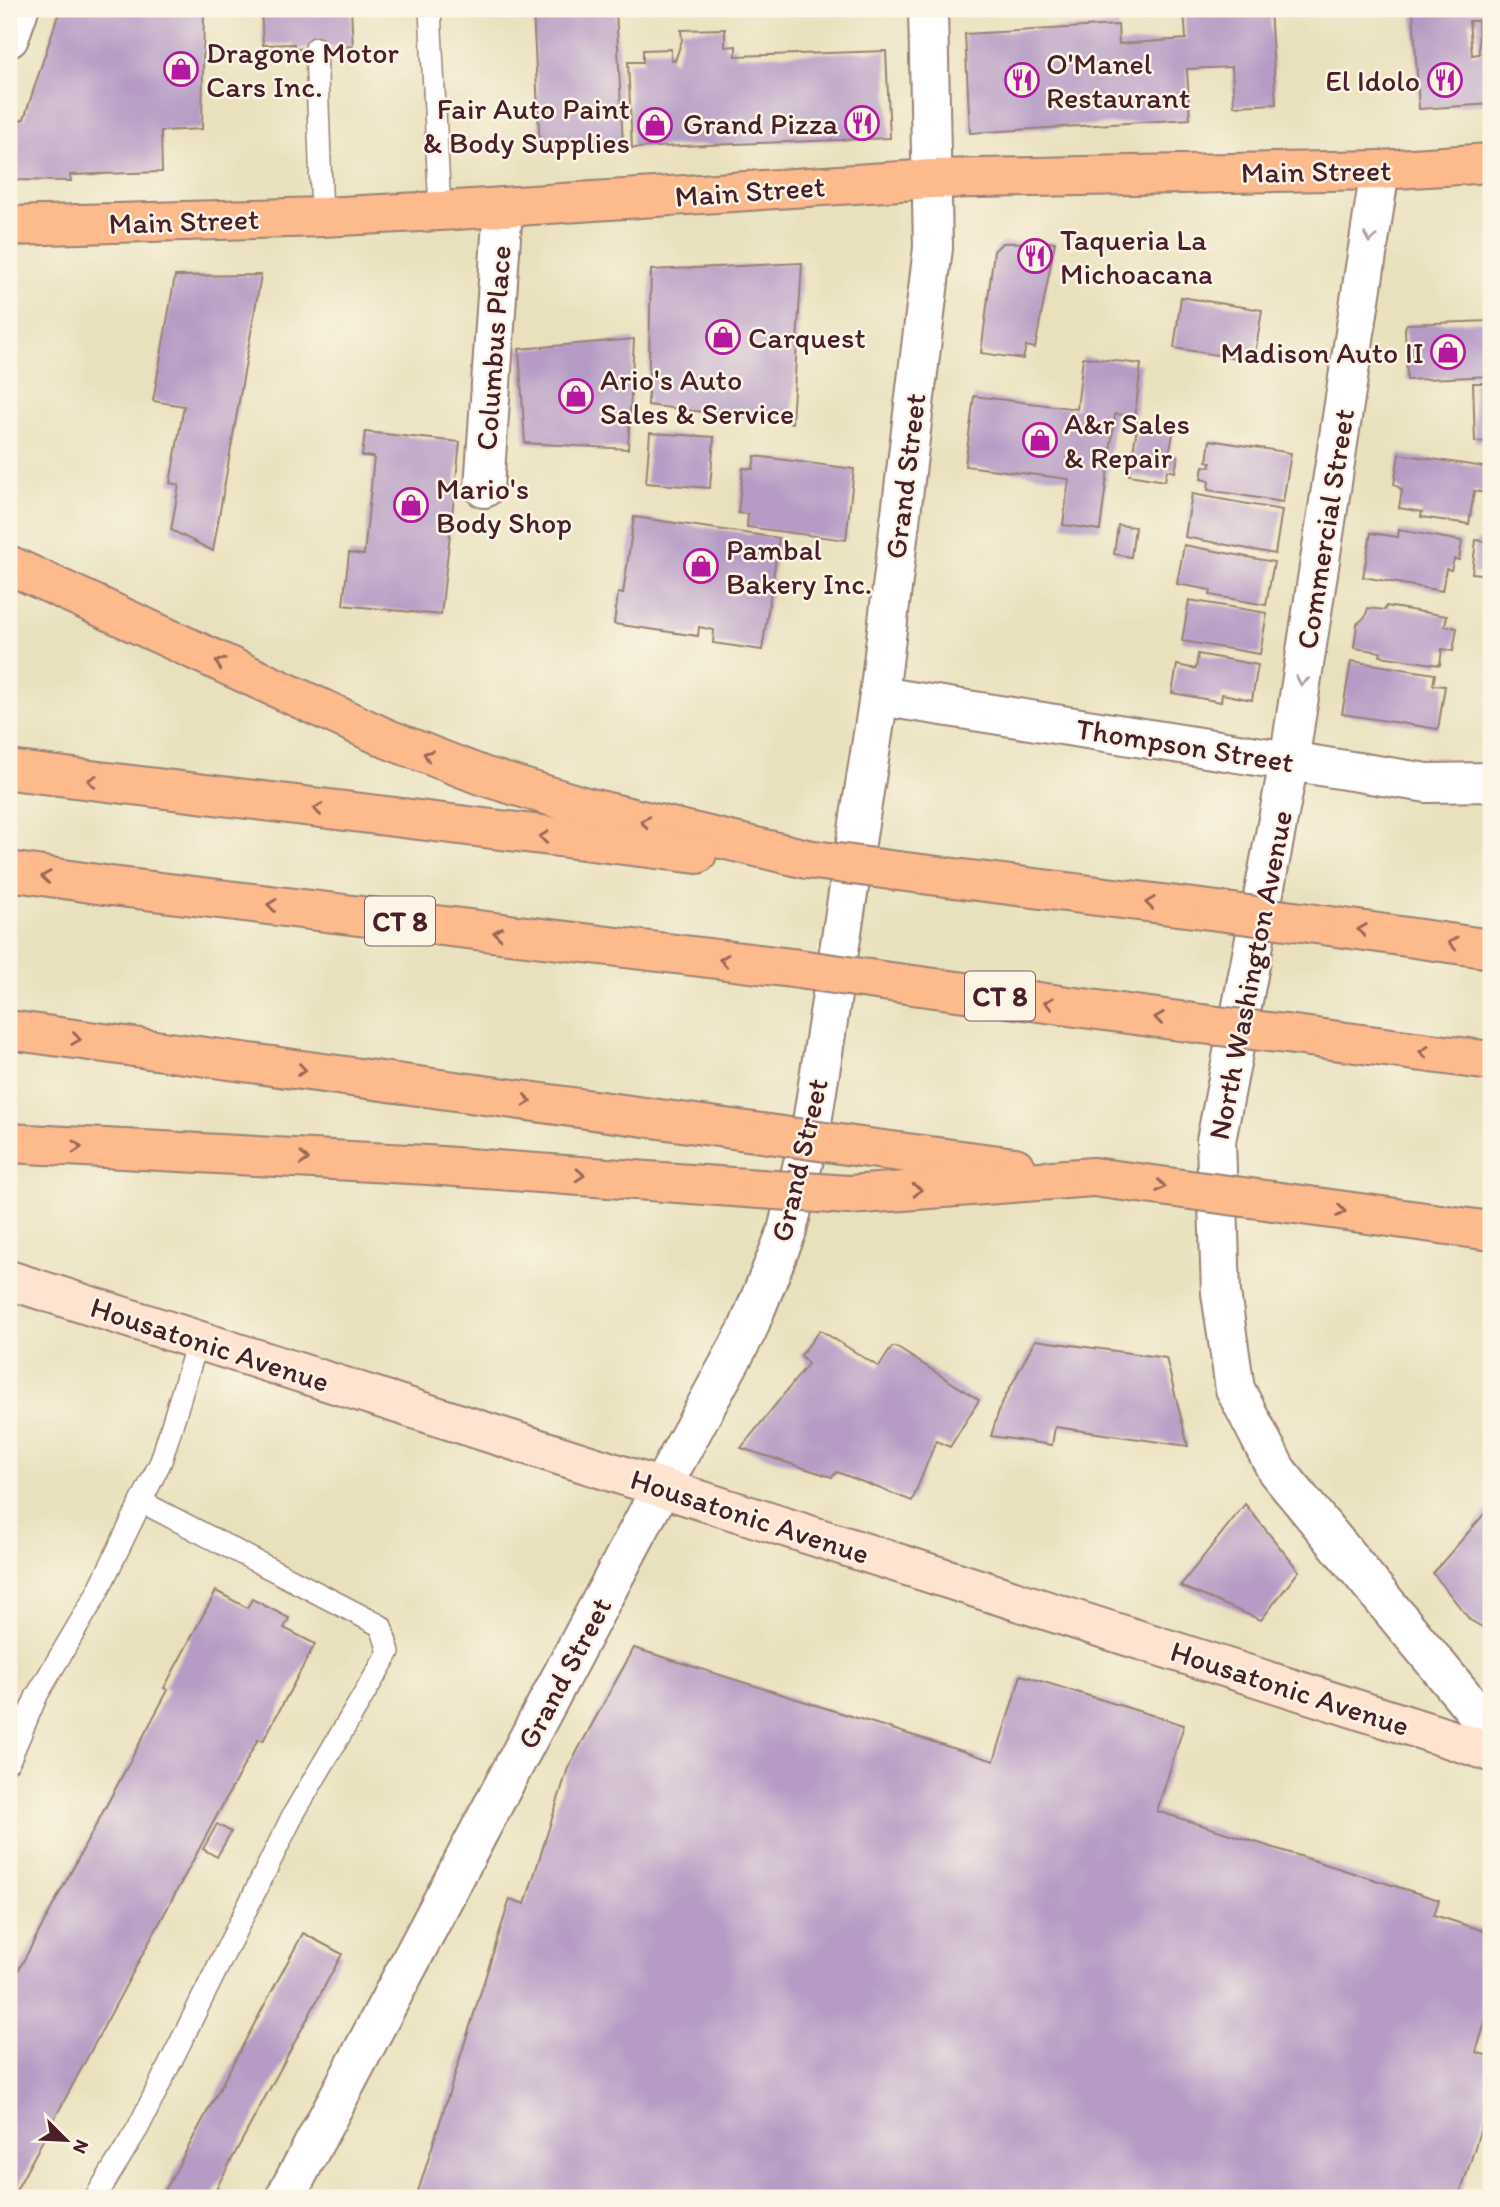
<svg xmlns="http://www.w3.org/2000/svg" width="1500" height="2207" font-family="Itim,sans-serif">
	<style>
		.building { fill: #b59bc5; fill-rule: evenodd }
		.lines { fill: none; stroke-linecap: round; stroke-linejoin: round }
		.service-casing { stroke: #9a8074; stroke-width: 24 }
		.minor-casing { stroke: #9a8074; stroke-width: 42 }
		.tertiary-casing { stroke: #9a8074; stroke-width: 42 }
		.secondary-casing { stroke: #9a8074; stroke-width: 42 }
		.primary-casing { stroke: #9a8074; stroke-width: 42 }
		.motorway-casing { stroke: #9a8074; stroke-width: 42 }
		.service { stroke: #fff; stroke-width: 21 }
		.minor { stroke: #fff; stroke-width: 38 }
		.tertiary { stroke: #fff; stroke-width: 38 }
		.secondary { stroke: #fee3d1; stroke-width: 38 }
		.primary { stroke: #fcba8d; stroke-width: 38 }
		.motorway { stroke: #fcba8d; stroke-width: 38 }
		.motorway-bridge-casing { stroke: #9a8074; stroke-width: 42; stroke-linecap: butt }
		.motorway-bridge { stroke: #fcba8d; stroke-width: 38 }
		.oneway { stroke: #ae9aa0 }
		.oneway2 { stroke: #9a6557 }
		.labels { text-anchor: middle; dominant-baseline: central; stroke-width: 5; stroke-linejoin: round; paint-order: stroke }
		.shield { fill: #fcf5e5; stroke: #7f5f63; stroke-width: 2 }
		.shield-label { font-size: 28px; font-weight: bold; fill: #4a1f2b }
		.poi-label { font-size: 30px; fill: #4a1f2b; stroke: #fcf5e5; text-anchor: start }
		.street-label { font-size: 30px; fill: #4a1f2b; stroke: #fcf5e5 }
	</style>
	<rect width="100%" height="100%" fill="#fcf5e5"/>
	<filter id="ink" filterUnits="userSpaceOnUse"><feTurbulence type="fractalNoise" baseFrequency=".0143" numOctaves="2"/><feDisplacementMap in="SourceGraphic" scale="14" xChannelSelector="R" yChannelSelector="G"/><feConvolveMatrix kernelMatrix="1 2 1 2 8 2 1 2 1" color-interpolation-filters="sRGB"/></filter>
	<filter id="wash" filterUnits="userSpaceOnUse"><feTurbulence type="fractalNoise" baseFrequency=".00686" numOctaves="4" result="noise"/><feDisplacementMap in="SourceGraphic" scale="28" xChannelSelector="R" yChannelSelector="G"/><feGaussianBlur stdDeviation="1.57" result="paint"/><feColorMatrix in="noise" values="0 0 0 0 0 0 0 0 0 0 0 0 0 0 0 0 0 1.4 0 .05"/><feComposite in="paint" operator="in"/></filter>
	<g filter="url(#wash)">
		<rect width="100%" height="100%" fill="#e9e1bd"/>
		<g id="blocks">
			<g class="building">
				<path d="M60,9H204L202,129L161,131L162,172L70,175L71,181L9,180V163L15,144V122L24,119Z"/>
				<path d="M261,9H351L353,46L294,49V44L263,45Z"/>
				<path d="M533,9H616L623,146L540,151Z"/>
				<path d="M1184,9H1270L1276,104L1234,106L1232,67L1187,69L1190,119L970,133L965,34L1118,25L1119,44L1186,39Z"/>
				<path d="M1413,9H1491V104L1419,109ZM1469,21H1478L1479,54L1472,55Z"/>
				<path d="M725,29V47L736,46V56L886,51L890,138L632,148L628,62H643V50L671,49V60L675,61L682,40L681,30Z"/>
				<path d="M1055,242L1035,348L1026,346L1023,359L981,353L994,251L1002,243Z"/>
				<path d="M802,263L792,423L648,405L651,270Z"/>
				<path d="M261,275L213,551L171,530L179,485L170,483L184,406L153,401L175,276Z"/>
				<path d="M1181,297L1262,310L1254,361L1174,348Z"/>
				<path d="M1491,321V376L1407,380L1405,328L1407,324Z"/>
				<path d="M634,339L628,449L525,443L519,349Z"/>
				<path d="M1083,357L1141,364L1135,416L1115,414L1100,530L1063,525L1069,479L965,466L974,396L1077,409Z"/>
				<path d="M1473,383H1491V441L1475,442Z"/>
				<path d="M1138,422L1174,429L1169,454L1178,456L1175,472L1167,470L1165,481L1129,475Z"/>
				<path d="M365,432L460,442L441,615L343,605L349,553L364,555L374,457L362,456Z"/>
				<path d="M650,433L714,437L710,488L646,483Z"/>
				<path d="M1210,440L1291,453L1283,502L1208,490L1209,481L1201,479L1203,466L1210,467L1211,462L1207,461Z"/>
				<path d="M1399,454L1491,468V494L1474,491L1469,524L1421,517L1422,512L1399,508L1402,490L1394,484Z"/>
				<path d="M755,456L854,469L846,540L747,527L748,514L738,513L743,468L753,469Z"/>
				<path d="M1192,494L1282,510L1275,554L1185,537Z"/>
				<path d="M634,517L779,538L762,650L713,643L714,630L699,627L698,636L614,624L618,593L623,594Z"/>
				<path d="M1118,525L1135,527L1131,557L1114,554Z"/>
				<path d="M1399,530L1462,541L1459,560L1454,559L1451,570L1446,569L1442,591L1363,577L1371,533L1398,537Z"/>
				<path d="M1476,540L1491,542V575L1472,573Z"/>
				<path d="M1184,545L1274,562L1266,605L1210,595L1211,590L1177,584Z"/>
				<path d="M1189,600L1267,613L1260,654L1182,641Z"/>
				<path d="M1386,606L1447,616L1445,626L1457,628L1453,651L1442,649L1440,665L1380,656L1381,652L1354,648L1357,624L1365,617L1368,608L1385,610Z"/>
				<path d="M1198,654L1258,665L1252,700L1222,694L1221,702L1172,693L1177,665L1196,669Z"/>
				<path d="M1351,661L1435,674L1433,685L1445,686L1438,729L1342,714Z"/>
				<path d="M820,1330L879,1367L892,1347H896L979,1400L950,1447L936,1441L912,1501L837,1472L832,1477L741,1448L808,1364L801,1355Z"/>
				<path d="M1035,1340L1166,1358L1188,1446L1055,1427L1052,1445L991,1436L1000,1407Z"/>
				<path d="M1245,1504L1299,1571L1261,1620L1180,1586Z"/>
				<path d="M1491,1506V1632L1470,1620L1433,1573Z"/>
				<path d="M216,1591L247,1608L252,1599L289,1618L284,1628L315,1644L263,1741L258,1739L12,2198H9V1988L168,1690L164,1688Z"/>
				<path d="M634,1648L994,1761L1021,1675L1184,1725L1157,1811L1439,1900L1434,1915L1491,1933V2003L1476,2052L1491,2057V2096L1459,2198H416L510,1899L525,1904L568,1768Z"/>
				<path d="M217,1824L231,1832L217,1857L203,1849Z"/>
				<path d="M303,1933L342,1954L211,2198H161Z"/>
			</g>
		</g>
	</g>
	<g filter="url(#ink)">
		<use href="#blocks" fill-opacity="0" stroke="#9a8074" stroke-width="2"/>
		<g class="lines">
			<g class="service-casing">
				<g id="service">
					<path d="M430,9L440,211"/>
					<path d="M316,48L322,217"/>
					<path d="M9,1761L37,1695L96,1595L161,1461L198,1340"/>
					<path d="M95,2198L138,2128L294,1813L389,1652L381,1626L142,1502"/>
				</g>
			</g>
			<g class="minor-casing">
				<g id="minor">
					<path d="M9,38L19,9"/>
					<path d="M1380,170L1289,762L1216,1141L1221,1293L1235,1389L1277,1471L1491,1730"/>
					<path d="M484,488L503,207"/>
					<path d="M879,696L1427,783L1491,782"/>
					<path d="M285,2198L661,1488"/>
				</g>
			</g>
			<g class="tertiary-casing">
				<path id="tertiary" d="M661,1488L747,1331L787,1231L811,1129L879,696L933,248L928,9"/>
			</g>
			<g class="secondary-casing">
				<path id="secondary" d="M9,1280L1491,1752"/>
			</g>
			<g class="primary-casing">
				<path id="primary" d="M9,226L322,217L440,211L932,179L1380,170L1491,163"/>
			</g>
			<g class="motorway-casing">
				<g id="motorway">
					<path d="M9,565L388,739L483,776L586,807L807,859"/>
					<path d="M9,770L697,854"/>
					<path d="M9,871L111,886L792,968"/>
					<path d="M898,871L1218,911"/>
					<path d="M1309,923L1491,949"/>
					<path d="M883,981L1202,1024"/>
					<path d="M9,1030L769,1134"/>
					<path d="M1294,1035L1491,1061"/>
					<path d="M9,1143L428,1165L760,1189"/>
					<path d="M861,1147L1015,1167"/>
					<path d="M849,1195L1093,1177"/>
					<path d="M1273,1201L1491,1231"/>
				</g>
			</g>
			<use href="#service" class="service"/>
			<use href="#minor" class="minor"/>
			<use href="#tertiary" class="tertiary"/>
			<use href="#secondary" class="secondary"/>
			<use href="#primary" class="primary"/>
			<use href="#motorway" class="motorway"/>
			<g class="motorway-bridge-casing">
				<g id="motorway-bridge">
					<path d="M807,859L898,871"/>
					<path d="M1218,911L1309,923"/>
					<path d="M792,968L883,981"/>
					<path d="M1202,1024L1294,1035"/>
					<path d="M769,1134L861,1147"/>
					<path d="M1093,1177L1273,1201"/>
					<path d="M760,1189L849,1195"/>
				</g>
			</g>
			<use href="#motorway-bridge" class="motorway-bridge"/>
		</g>
		<defs><path id="oneway-chevron" d="M-2-3.5L2.5 0L-2 3.5" fill="none" stroke-width="1.6" stroke-linecap="round" stroke-linejoin="round" transform="scale(1.75)"/></defs>
		<g class="oneway">
			<use href="#oneway-chevron" transform="translate(1370 238) rotate(99)"/>
			<use href="#oneway-chevron" transform="translate(1302 681) rotate(99)"/>
		</g>
		<g class="oneway2">
			<use href="#oneway-chevron" transform="translate(220 663) rotate(-156)"/>
			<use href="#oneway-chevron" transform="translate(428 755) rotate(-158)"/>
			<use href="#oneway-chevron" transform="translate(92 781) rotate(-173)"/>
			<use href="#oneway-chevron" transform="translate(318 809) rotate(-173)"/>
			<use href="#oneway-chevron" transform="translate(645 822) rotate(-167)"/>
			<use href="#oneway-chevron" transform="translate(544 837) rotate(-173)"/>
			<use href="#oneway-chevron" transform="translate(46 877) rotate(-172)"/>
			<use href="#oneway-chevron" transform="translate(1150 903) rotate(-173)"/>
			<use href="#oneway-chevron" transform="translate(272 905) rotate(-173)"/>
			<use href="#oneway-chevron" transform="translate(1362 930) rotate(-172)"/>
			<use href="#oneway-chevron" transform="translate(498 933) rotate(-173)"/>
			<use href="#oneway-chevron" transform="translate(1453 943) rotate(-171)"/>
			<use href="#oneway-chevron" transform="translate(724 960) rotate(-173)"/>
			<use href="#oneway-chevron" transform="translate(1049 1003) rotate(-172)"/>
			<use href="#oneway-chevron" transform="translate(1159 1018) rotate(-172)"/>
			<use href="#oneway-chevron" transform="translate(76 1039) rotate(8)"/>
			<use href="#oneway-chevron" transform="translate(1424 1052) rotate(-173)"/>
			<use href="#oneway-chevron" transform="translate(302 1070) rotate(8)"/>
			<use href="#oneway-chevron" transform="translate(527 1101) rotate(8)"/>
			<use href="#oneway-chevron" transform="translate(77 1147) rotate(3)"/>
			<use href="#oneway-chevron" transform="translate(304 1159) rotate(3)"/>
			<use href="#oneway-chevron" transform="translate(580 1175) rotate(4)"/>
			<use href="#oneway-chevron" transform="translate(1161 1186) rotate(8)"/>
			<use href="#oneway-chevron" transform="translate(917 1190) rotate(-4)"/>
			<use href="#oneway-chevron" transform="translate(1341 1211) rotate(8)"/>
		</g>
	</g>
	<defs>
		<g id="shop-ring" transform="scale(1.75)"><circle r="9.5" fill="#fcf5e5" stroke="#b5179e" stroke-width="1.5"/><path d="M-5-2.5h2.3a2.7 3.5 0 0 1 5.4 0H5L5.5 6h-11ZM-1.5-2.5h3a1.5 2.3 0 0 0-3 0Z" fill="#b5179e"/></g>
		<g id="restaurant-ring" transform="scale(1.75)"><circle r="9.5" fill="#fcf5e5" stroke="#b5179e" stroke-width="1.5"/><path d="M-5-6h1v4h1v-4h1v4h1v-4h1v5L-1.5 .5V6h-2V.5L-5-1ZM5-6V6H3V1.5H1.5Q1.5-4 5-6Z" fill="#b5179e"/></g>
	</defs>
	<g fill-rule="evenodd">
		<use href="#shop-ring" x="181" y="69"/>
		<use href="#restaurant-ring" x="1022" y="80"/>
		<use href="#restaurant-ring" x="1445" y="80"/>
		<use href="#restaurant-ring" x="862" y="123"/>
		<use href="#shop-ring" x="655" y="125"/>
		<use href="#restaurant-ring" x="1035" y="256"/>
		<use href="#shop-ring" x="723" y="337"/>
		<use href="#shop-ring" x="1448" y="352"/>
		<use href="#shop-ring" x="576" y="396"/>
		<use href="#shop-ring" x="1040" y="440"/>
		<use href="#shop-ring" x="411" y="505"/>
		<use href="#shop-ring" x="701" y="566"/>
	</g>
	<g class="labels">
		<g class="shield">
			<rect x="365" y="896.5" width="70" height="49" rx="5"/>
			<rect x="965" y="971.5" width="70" height="49" rx="5"/>
		</g>
		<g class="shield-label">
			<text x="400" y="921">CT 8</text>
			<text x="1000" y="996">CT 8</text>
		</g>
		<g class="poi-label">
			<text x="206" y="52">Dragone Motor<tspan x="206" dy="34">Cars Inc.</tspan></text>
			<text x="1046" y="63">O'Manel<tspan x="1046" dy="34">Restaurant</tspan></text>
			<text x="1420" y="80" text-anchor="end">El Idolo</text>
			<text x="630" y="108" text-anchor="end">Fair Auto Paint<tspan x="630" dy="34">&amp; Body Supplies</tspan></text>
			<text x="838" y="123" text-anchor="end">Grand Pizza</text>
			<text x="1060" y="239">Taqueria La<tspan x="1060" dy="34">Michoacana</tspan></text>
			<text x="748" y="337">Carquest</text>
			<text x="1424" y="352" text-anchor="end">Madison Auto II</text>
			<text x="600" y="379">Ario's Auto<tspan x="600" dy="34">Sales &amp; Service</tspan></text>
			<text x="1064" y="423">A&amp;r Sales<tspan x="1064" dy="34">&amp; Repair</tspan></text>
			<text x="436" y="488">Mario's<tspan x="436" dy="34">Body Shop</tspan></text>
			<text x="726" y="549">Pambal<tspan x="726" dy="34">Bakery Inc.</tspan></text>
		</g>
		<g class="street-label">
			<text transform="translate(1316 171) rotate(-1)">Main Street</text>
			<text transform="translate(750 191) rotate(-4)">Main Street</text>
			<text transform="translate(184 221) rotate(-2)">Main Street</text>
			<text transform="translate(493 348) rotate(-86)">Columbus Place</text>
			<text transform="translate(905 476) rotate(-83)">Grand Street</text>
			<text transform="translate(1325 529) rotate(-81)">Commercial Street</text>
			<text transform="translate(1185 745) rotate(9)">Thompson Street</text>
			<text transform="translate(1250 975) rotate(-79)">North Washington Avenue</text>
			<text transform="translate(799 1160) rotate(-77)">Grand Street</text>
			<text transform="translate(210 1344) rotate(18)">Housatonic Avenue</text>
			<text transform="translate(750 1516) rotate(18)">Housatonic Avenue</text>
			<text transform="translate(564 1673) rotate(-62)">Grand Street</text>
			<text transform="translate(1290 1688) rotate(18)">Housatonic Avenue</text>
		</g>
	</g>
	<rect width="1500" height="2207" fill="none" stroke="#fcf5e5" stroke-width="35"/>
	<g transform="translate(66 2140) rotate(114)" stroke="#fcf5e5" stroke-width="5" paint-order="stroke">
	<path d="M0-5L12 26L0 18L-12 26Z" fill="#4a1f2b"/>
	<text y="-10" font-size="19" font-weight="bold" text-anchor="middle" fill="#4a1f2b">N</text>
	</g>
</svg>
